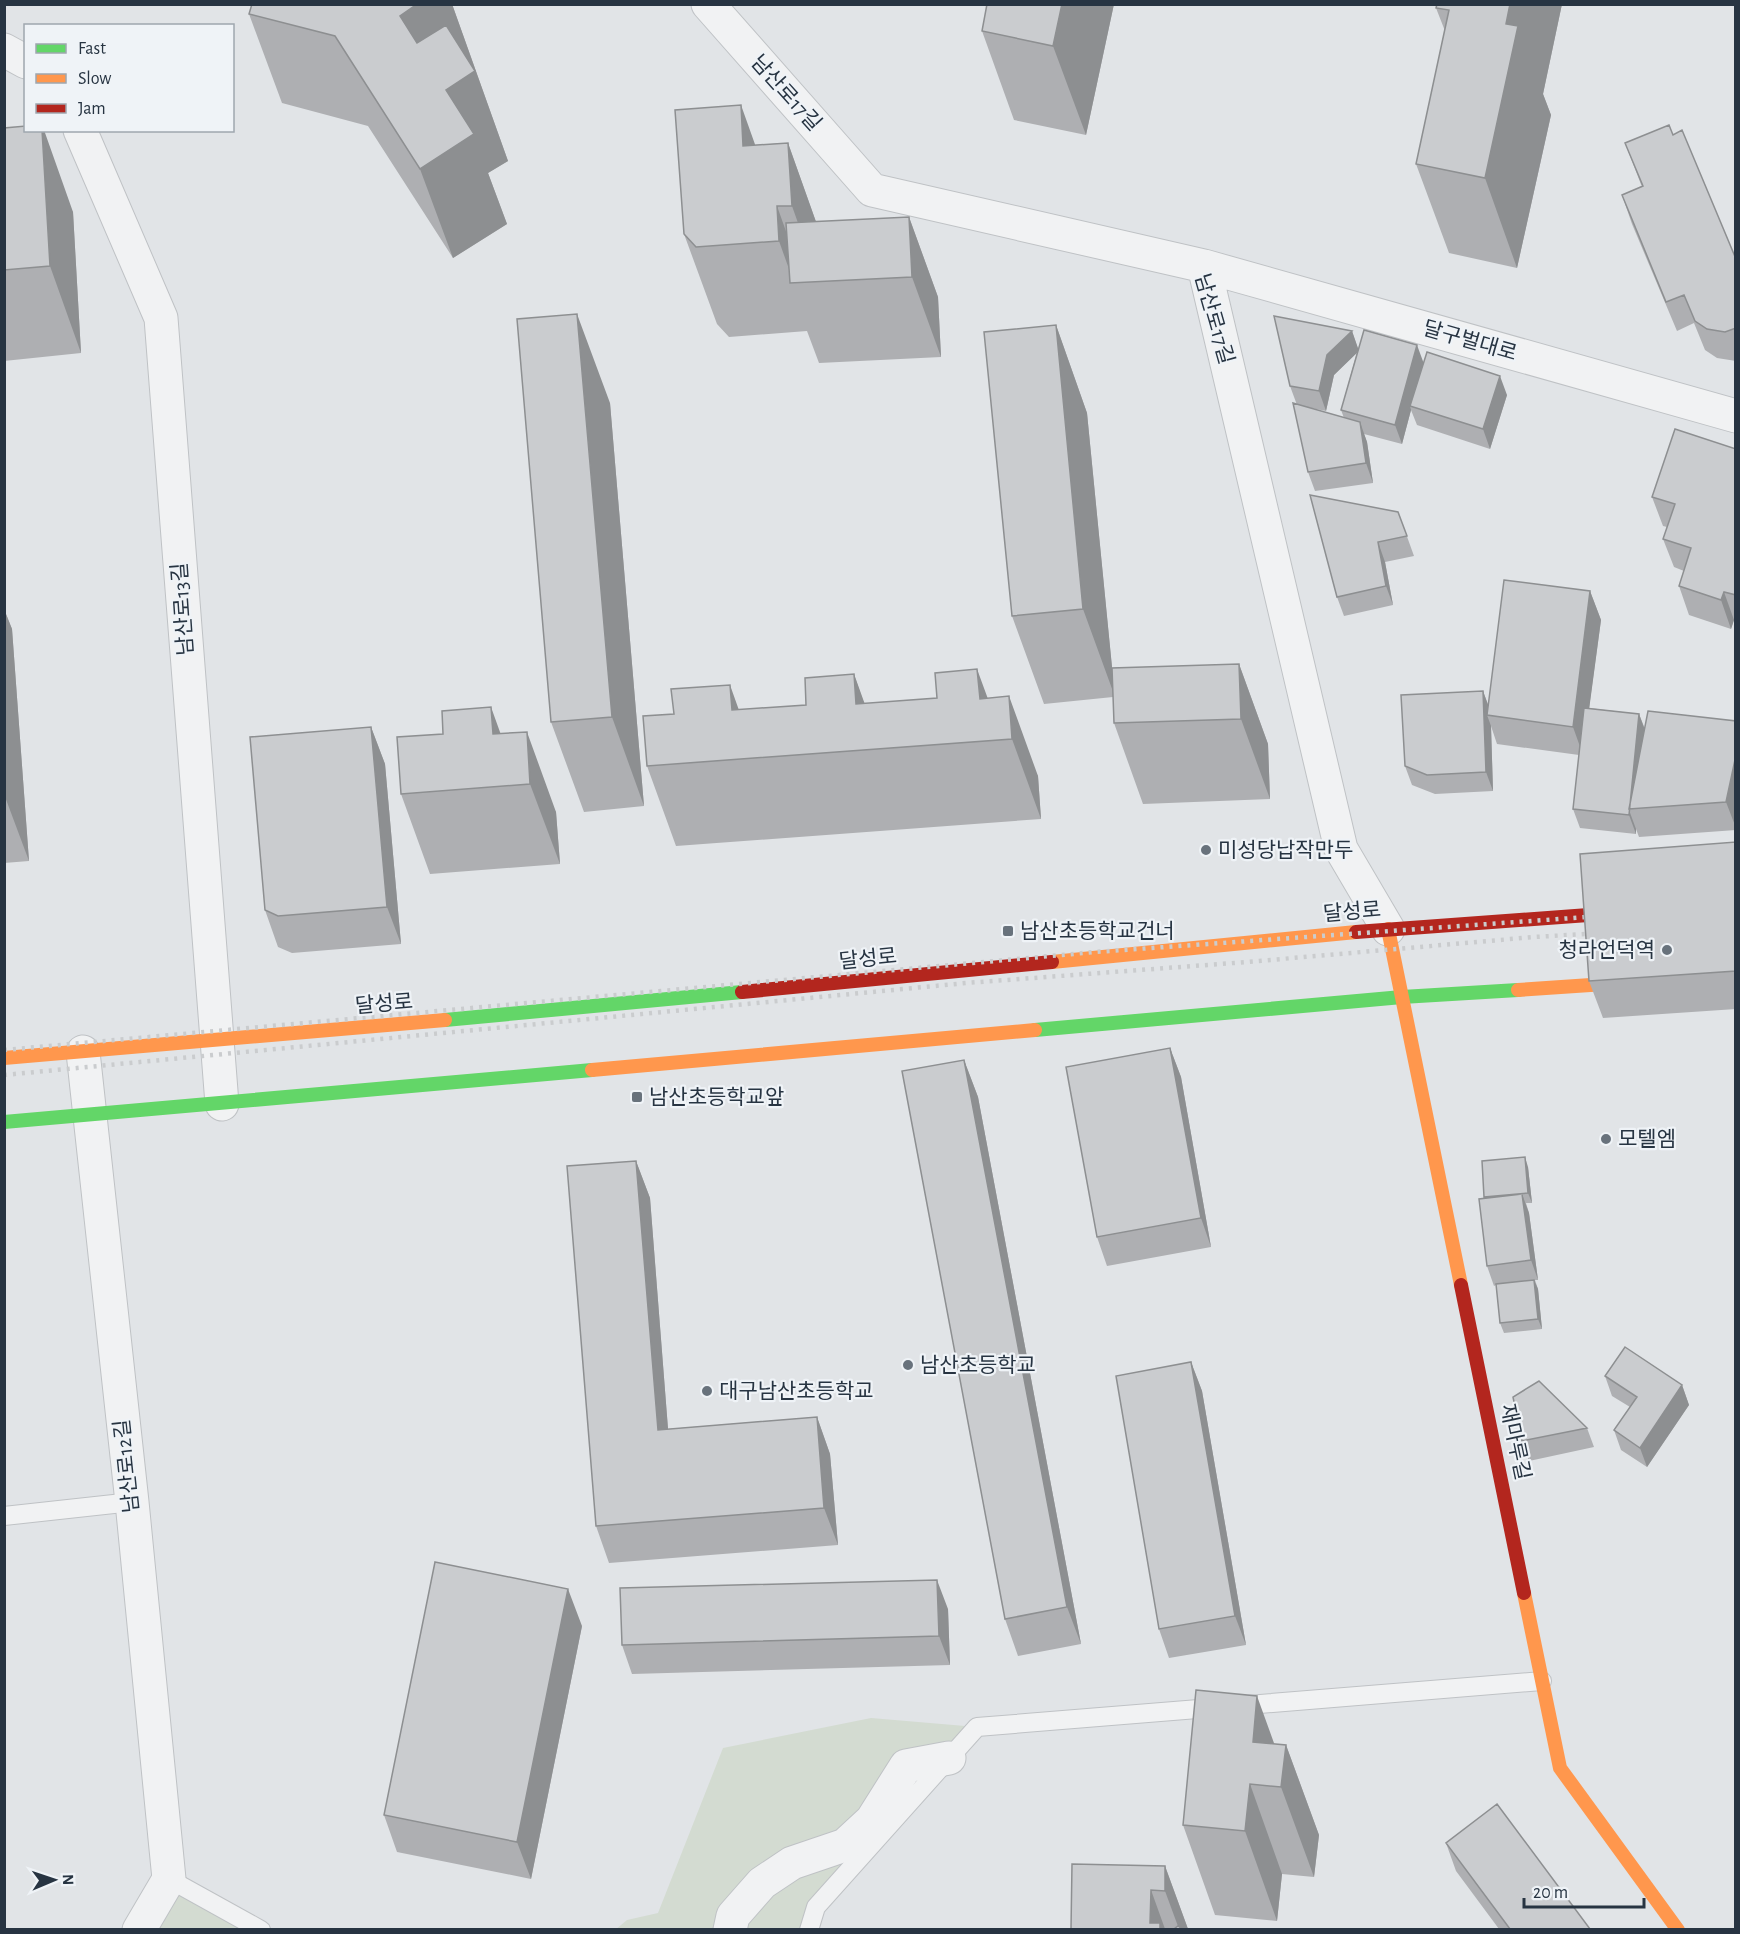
<svg xmlns="http://www.w3.org/2000/svg" width="1740" height="1934" viewBox="0 0 1740 1934" font-family="'Alegreya Sans','Noto Sans KR',sans-serif">
  <style>
    .green { fill: #d3dbd1 }
    .lines { fill: none; stroke-linecap: round; stroke-linejoin: round }
    .lane-casing { stroke: #bfc2c5; stroke-width: 20 }
    .street-casing { stroke: #bfc2c5; stroke-width: 35 }
    .lane { stroke: #f1f2f3; stroke-width: 18 }
    .street { stroke: #f1f2f3; stroke-width: 33 }
    .fast { stroke: #63d668; stroke-width: 14 }
    .slow { stroke: #ff974d; stroke-width: 14 }
    .jam { stroke: #b3261e; stroke-width: 14 }
    .rail { stroke: #caccce; stroke-width: 4.5; stroke-dasharray: 3 6; stroke-linecap: butt }
    .wall { fill: #aeafb2; fill-rule: evenodd }
    .shaded-wall { fill: #8d8f91 }
    .building { fill: #cacccf; stroke: #8d8f91; stroke-width: 1.5 }
    .poi-dot { fill: #68727c; stroke: #eff3f7; stroke-width: 2 }
    .labels { text-anchor: middle; dominant-baseline: central; stroke-width: 4.5; stroke-linejoin: round; paint-order: stroke }
    .street-label { font-size: 21px; fill: #273442; stroke: #eff3f7 }
    .poi-label { font-size: 21px; fill: #273442; stroke: #eff3f7; text-anchor: start }
  </style>
  <rect width="100%" height="100%" fill="#e1e4e7"/>
  <path class="green" d="M871,1718L977,1727L816,1906L809,1929L615,1930L627,1920L658,1913L723,1748Z
    M169,1879L266,1930H139Z"/>
  <g class="lines">
    <g class="lane-casing">
      <path id="lane" d="M4,1516L132,1502
        M169,1879L261,1930
        M809,1930L816,1907L977,1727L1542,1681"/>
    </g>
    <g class="street-casing">
      <path id="street" d="M708,4L872,190L1204,266L1736,416
        M4,50L26,62
        M80,130L161,318L222,1104
        M1204,266L1341,849L1388,929
        M83,1052L132,1502L169,1879L139,1930
        M730,1930L733,1916L762,1883L792,1863L845,1845L872,1820L906,1766L949,1758"/>
    </g>
    <use href="#lane" class="lane"/>
    <use href="#street" class="street"/>
    <path class="fast" d="M445,1020L742,992
      M1035,1030L1402,997L1518,990
      M4,1122L592,1070"/>
    <path class="slow" d="M1388,929L1461,1285
      M1052,962L1356,932
      M1518,990L1635,982
      M4,1058L445,1020
      M592,1070L1035,1030
      M1524,1593L1560,1768L1678,1930"/>
    <path class="jam" d="M1356,932L1629,912
      M742,992L1052,962
      M1461,1285L1524,1593"/>
    <path class="rail" d="M4,1050L1095,952L1601,916
      M4,1075L966,983L1247,962L1534,937L1603,933"/>
  </g>
  <path class="wall" d="M452,4L508,161L488,173L507,224L453,258L368,126L282,103L249,14Z
    M1114,4L1086,135L1014,120L982,31Z
    M1437,4H1562L1543,94L1551,115L1517,268L1449,253L1416,164L1445,31L1436,8Z
    M4,128L73,212L81,353L4,361Z
    M1673,135L1736,259V361L1717,358L1705,350L1694,323L1677,331L1632,224L1622,195L1642,187L1625,143Z
    M788,143L816,222L909,217L938,297L941,357L819,363L807,331L729,337L717,324L684,234L755,145Z
    M1056,325L1087,413L1112,668L1239,664L1268,744L1270,799L1143,804L1114,723L1113,697L1044,704L1012,616Z
    M1352,331L1358,349L1424,363L1507,395L1490,449L1417,425L1411,410L1402,444L1364,434L1367,442L1373,483L1315,491L1308,472L1297,405L1290,386ZM1357,352L1341,410L1344,418L1306,407L1326,411L1334,375Z
    M610,403L644,806L584,812L551,722Z
    M1736,449V620H1734L1731,629L1689,615L1679,586L1684,571L1674,567L1663,539L1667,527L1663,526L1652,497Z
    M1310,495L1405,531L1414,556L1385,562L1393,605L1344,616L1337,597Z
    M1590,591L1601,620L1589,708L1639,714L1645,729L1736,721V830L1639,837L1636,829V834L1580,828L1573,809L1579,755L1497,744L1491,726L1493,791L1435,794L1412,785L1405,766L1483,691L1488,705Z
    M4,609L12,629L29,861L4,863Z
    M854,674L864,704L988,698L1038,776L1041,819L676,846L647,766L674,714L806,705Z
    M371,727L385,764L401,944L292,953L278,947L265,910Z
    M500,733L556,812L560,864L430,874L401,794L443,734Z
    M1736,842V1009L1603,1018L1589,981Z
    M1170,1048L1181,1077L1211,1247L1107,1266L1097,1237Z
    M964,1060L978,1097L1081,1644L1018,1656L1005,1619Z
    M636,1161L650,1198L668,1429L817,1417L830,1454L838,1545L609,1563L596,1526Z
    M1528,1167L1532,1203H1526L1529,1213L1538,1280H1535L1538,1289L1542,1329L1504,1333L1500,1323L1496,1285L1494,1286L1487,1266L1484,1197Z
    M1191,1362L1202,1391L1246,1645L1169,1658L1159,1629Z
    M1605,1376L1682,1385L1689,1405L1647,1467L1621,1450L1614,1430L1630,1407L1612,1396Z
    M1587,1428L1594,1447L1529,1461L1522,1441Z
    M948,1609L950,1665L632,1674L622,1645Z
    M582,1626L531,1879L397,1852L384,1815Z
    M1275,1744L1286,1745L1319,1835L1314,1877L1282,1874L1277,1921L1215,1915L1183,1825Z
    M1446,1843L1590,1929H1499L1456,1871Z
    M1165,1866L1188,1929H1071Z"/>
  <path class="shaded-wall" d="M417,4H452L508,161L488,173L507,224L453,258L420,169L400,16Z
    M1062,4H1114L1086,135L1053,46Z
    M1510,4H1562L1543,94L1551,115L1517,268L1485,178L1506,24Z
    M741,105L773,195L743,146Z
    M42,130H44L73,212L81,353L50,266Z
    M788,143L820,233L819,282L792,206Z
    M777,206L804,282L794,283L779,241Z
    M909,217L938,297L941,357L912,277Z
    M577,314L610,403L644,806L612,717Z
    M1056,325L1087,413L1115,697L1083,609Z
    M1352,331L1359,351L1334,375L1326,411L1319,391L1327,355Z
    M1417,345L1424,364L1410,406L1411,410L1402,444L1395,425Z
    M1500,376L1507,395L1490,449L1483,429Z
    M1360,422L1367,442L1373,483L1366,463Z
    M1378,542L1385,562L1393,605L1386,586Z
    M1590,591L1601,620L1583,755L1573,727Z
    M1724,592L1734,620L1731,629L1721,600Z
    M4,609L12,629L29,861L4,794Z
    M1239,664L1268,744L1270,799L1241,719Z
    M977,669L1003,740L980,699Z
    M854,674L881,749L856,704Z
    M730,685L756,758L732,710Z
    M1483,691L1490,710L1487,715L1491,726L1493,791L1486,772Z
    M1009,696L1038,776L1041,819L1012,739Z
    M491,707L519,785L493,734Z
    M1639,714L1646,733L1629,809Z
    M371,727L385,764L401,944L387,907Z
    M527,732L556,812L560,864L530,784Z
    M1736,755V828L1726,802Z
    M1629,810L1636,829V834L1629,815Z
    M1170,1048L1181,1077L1211,1247L1201,1218Z
    M964,1060L978,1097L1081,1644L1067,1607Z
    M1525,1157L1528,1167L1532,1203L1528,1193Z
    M636,1161L650,1198L671,1467L658,1430Z
    M1522,1194L1529,1213L1538,1280L1531,1260Z
    M1534,1280L1538,1289L1542,1329L1538,1319Z
    M1191,1362L1202,1391L1246,1645L1235,1616Z
    M1682,1385L1689,1405L1647,1467L1640,1448Z
    M817,1417L830,1454L838,1545L824,1508Z
    M937,1580L948,1609L950,1665L939,1636Z
    M568,1589L582,1626L531,1879L517,1842Z
    M1257,1696L1283,1768L1286,1745L1319,1835L1314,1877L1281,1787L1253,1742Z
    M1250,1784L1282,1874L1277,1921L1245,1831Z
    M1165,1866L1188,1929H1179L1165,1891Z
    M1151,1890L1165,1929H1152L1150,1923Z"/>
  <path class="building" d="M252,4H417L400,16L417,43L446,25L475,71L446,90L474,134L420,169L335,36L249,14Z
    M987,4H1062L1053,46L982,31Z
    M1437,4H1510L1506,24L1518,26L1485,178L1416,164L1449,10L1436,8Z
    M741,105L743,146L788,143L792,206H777L779,241L696,247L684,234L675,110Z
    M1669,125L1673,135L1682,130L1736,259V328L1725,332L1707,329L1695,321L1684,295L1666,302L1622,195L1643,186L1625,143Z
    M26,126V130H42L50,266L4,270V128Z
    M909,217L912,277L790,283L786,223Z
    M577,314L612,717L551,722L517,319Z
    M1274,316L1352,331L1327,355L1319,391L1290,386Z
    M1056,325L1083,609L1012,616L984,332Z
    M1364,330L1417,345L1395,425L1341,410Z
    M1427,352L1500,376L1483,429L1410,406Z
    M1293,403L1360,422L1366,463L1308,472Z
    M1675,429L1736,449V595L1724,592L1721,600L1679,586L1691,548L1663,539L1675,504L1652,497Z
    M1310,495L1398,512L1407,536L1378,542L1386,586L1337,597Z
    M1504,580L1590,591L1573,727L1487,715Z
    M1239,664L1241,719L1114,723L1112,668Z
    M977,669L980,699L1009,696L1012,739L647,766L643,716L674,714L671,689L730,685L732,710L806,705L805,678L854,674L856,704L937,698L935,673Z
    M1483,691L1486,772L1427,775L1405,766L1401,695Z
    M491,707L493,734L527,732L530,784L401,794L397,737L443,734L442,711Z
    M1584,708L1639,714L1629,815L1573,809Z
    M1648,711L1736,721V755L1726,802L1629,809Z
    M371,727L387,907L278,916L265,910L250,737Z
    M1736,842V971L1589,981L1580,854Z
    M1170,1048L1201,1218L1097,1237L1066,1067Z
    M964,1060L1067,1607L1005,1619L902,1071Z
    M1525,1157L1528,1193L1484,1197L1482,1161Z
    M636,1161L658,1430L817,1417L824,1508L596,1526L567,1166Z
    M1522,1194L1531,1260L1487,1266L1479,1199Z
    M1534,1280L1538,1319L1500,1323L1496,1284Z
    M1625,1347L1682,1385L1640,1448L1614,1430L1637,1397L1605,1376Z
    M1191,1362L1235,1616L1159,1629L1116,1376Z
    M1539,1381L1587,1428L1522,1441L1513,1397Z
    M435,1562L568,1589L517,1842L384,1815Z
    M937,1580L939,1636L622,1645L620,1588Z
    M1196,1690L1257,1696L1253,1742L1286,1745L1281,1787L1250,1784L1245,1831L1183,1825Z
    M1497,1804L1590,1929H1510L1446,1843Z
    M1072,1864L1165,1866V1891L1151,1890L1150,1923H1160V1929H1071Z
    M1178,1926L1182,1929H1174Z"/>
  <g class="poi-dot">
    <circle cx="1206" cy="850" r="6"/>
    <rect x="1002" y="925" width="12" height="12" rx="3"/>
    <circle cx="1667" cy="950" r="6"/>
    <rect x="631" y="1091" width="12" height="12" rx="3"/>
    <circle cx="1606" cy="1139" r="6"/>
    <circle cx="908" cy="1365" r="6"/>
    <circle cx="707" cy="1391" r="6"/>
  </g>
  <g class="labels">
    <g class="street-label">
      <text transform="translate(786 93) rotate(48)">남산로17길</text>
      <text transform="translate(1214 319) rotate(74)">남산로17길</text>
      <text transform="translate(1470 341) rotate(16)">달구벌대로</text>
      <text transform="translate(183 609) rotate(-94)">남산로13길</text>
      <text transform="translate(1352 912) rotate(-5)">달성로</text>
      <text transform="translate(868 959) rotate(-6)">달성로</text>
      <text transform="translate(384 1004) rotate(-5)">달성로</text>
      <text transform="translate(1515 1442) rotate(78)">재마루길</text>
      <text transform="translate(127 1466) rotate(-96)">남산로12길</text>
    </g>
    <g class="poi-label">
      <text x="1218" y="850">미성당납작만두</text>
      <text x="1020" y="931">남산초등학교건너</text>
      <text x="1655" y="950" text-anchor="end">청라언덕역</text>
      <text x="649" y="1097">남산초등학교앞</text>
      <text x="1618" y="1139">모텔엠</text>
      <text x="920" y="1365">남산초등학교</text>
      <text x="719" y="1391">대구남산초등학교</text>
    </g>
  </g>
  <rect width="1740" height="1934" fill="none" stroke="#273442" stroke-width="12"/>
  <rect x="24" y="24" width="210" height="108" fill="#eff3f7" stroke="#9fa7af" stroke-width="1.5"/>
  <rect x="36" y="44" width="30" height="9" fill="#63d668" stroke="#9fa7af" stroke-width="1.5"/>
  <text x="78" y="54" font-size="18" fill="#273442">Fast</text>
  <rect x="36" y="74" width="30" height="9" fill="#ff974d" stroke="#9fa7af" stroke-width="1.5"/>
  <text x="78" y="84" font-size="18" fill="#273442">Slow</text>
  <rect x="36" y="104" width="30" height="9" fill="#b3261e" stroke="#9fa7af" stroke-width="1.5"/>
  <text x="78" y="114" font-size="18" fill="#273442">Jam</text>
  <g transform="translate(54 1880) rotate(88)" stroke="#eff3f7" stroke-width="4.5" paint-order="stroke">
  <path d="M0-4.5L10 22L0 15L-10 22Z" fill="#273442"/>
  <text y="-9" font-size="16" font-weight="bold" text-anchor="middle" fill="#273442">N</text>
  </g>
  <path d="M1524 1898v9h120v-9" fill="none" stroke="#273442" stroke-width="3"/>
  <text x="1533" y="1898" font-size="18" fill="#273442" stroke="#eff3f7" stroke-width="4.5" paint-order="stroke">20 m</text>
</svg>
